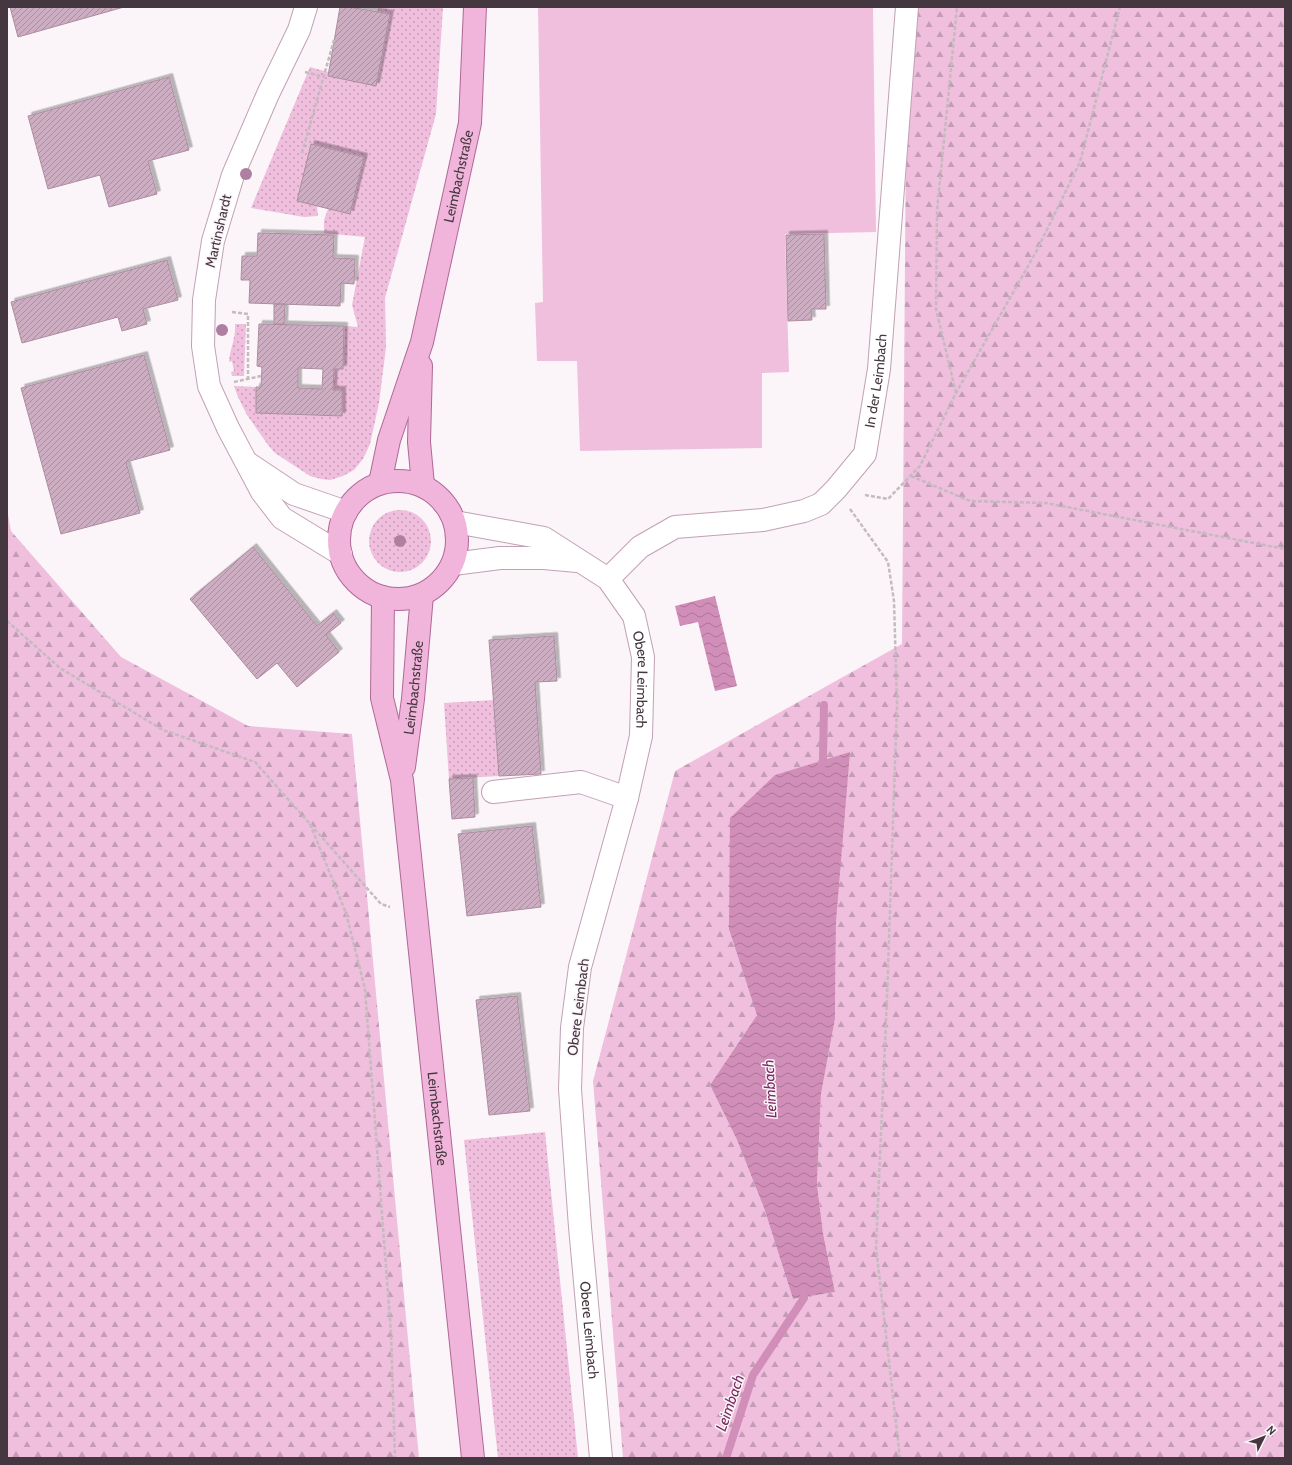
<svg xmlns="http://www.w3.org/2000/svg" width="1292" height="1465" viewBox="0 0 1292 1465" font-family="Cabin,sans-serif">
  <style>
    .green { fill: url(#green-dots) }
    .forest { fill: url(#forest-firs); fill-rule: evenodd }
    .pitch { fill: #f0bfdd }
    .water { fill: url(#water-waves) }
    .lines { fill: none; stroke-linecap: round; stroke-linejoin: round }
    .stream { stroke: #d18eb8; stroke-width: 8 }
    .building { fill: url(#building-hatch); stroke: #ac8da0; fill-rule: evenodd; filter: url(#shadow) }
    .minor-casing { stroke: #c1a1b4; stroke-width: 24 }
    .major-casing { stroke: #af6896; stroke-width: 24 }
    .path { stroke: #c4bac0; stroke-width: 2.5; stroke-dasharray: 4 2; stroke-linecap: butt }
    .minor { stroke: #fff; stroke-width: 22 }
    .major { stroke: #f1b5dc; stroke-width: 22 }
    .tree { fill: #ae7fa0 }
    .labels { text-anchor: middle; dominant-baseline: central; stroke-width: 3; stroke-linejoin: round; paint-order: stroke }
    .street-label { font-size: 14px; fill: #45373f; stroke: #fbf4f8 }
    .water-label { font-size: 15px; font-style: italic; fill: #7a2b62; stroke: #fbf4f8 }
  </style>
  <defs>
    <pattern id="green-dots" width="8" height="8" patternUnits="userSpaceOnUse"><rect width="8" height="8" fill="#f0bfdd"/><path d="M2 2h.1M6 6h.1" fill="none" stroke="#c49cb5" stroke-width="1.8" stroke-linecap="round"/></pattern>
    <pattern id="forest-firs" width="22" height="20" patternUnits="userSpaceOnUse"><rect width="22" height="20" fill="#f0bfdd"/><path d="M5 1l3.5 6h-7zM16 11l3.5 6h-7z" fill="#c49cb5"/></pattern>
    <pattern id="water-waves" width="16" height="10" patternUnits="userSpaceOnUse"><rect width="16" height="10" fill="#d18eb8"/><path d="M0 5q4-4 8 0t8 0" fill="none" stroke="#ab7597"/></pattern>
    <pattern id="building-hatch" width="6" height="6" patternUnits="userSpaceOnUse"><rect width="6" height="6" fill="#cdadc1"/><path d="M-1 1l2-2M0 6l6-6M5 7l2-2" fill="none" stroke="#a88e9e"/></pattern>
    <filter id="shadow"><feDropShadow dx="3.5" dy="-3.5" stdDeviation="0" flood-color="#0004"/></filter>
  </defs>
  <rect width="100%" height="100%" fill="#fbf4f8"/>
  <path class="green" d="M378,7H443L436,114L385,298L386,347L379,403L370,444L363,459L354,470L343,476L330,480L321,479L310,476L275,453L268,445L247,415L238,397L234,386L256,387V413L342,416V390H333L334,369H343L344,326L358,327L352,305L365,237L324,233V220L328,209L317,206L318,216L304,217L251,208L310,67L374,85Z
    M235,324H246L244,376H232L231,372L234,371L232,361L229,362C230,348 236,339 235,324Z
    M369 541a31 31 0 1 1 62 0a31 31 0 1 1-62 0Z
    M493,700L499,776L449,779L444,703Z
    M545,1132L578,1458H498L464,1140Z"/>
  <path class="forest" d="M907,7H1285V1458H623L593,1081L675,771L902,644ZM836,921L835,1019L821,1094L817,1184L823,1233L835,1292L793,1299L764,1208L737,1140L710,1085L757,1015Z
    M7,509L11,531L121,657L248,726L352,734L419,1458H7Z"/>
  <path class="pitch" d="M538,7H873L876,232L785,234L789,372L762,373V448L580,451L577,361H537L535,303L543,302Z"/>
  <path class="water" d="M715,596L737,686L715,691L698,622L680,626L675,606Z
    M850,752L836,921L835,1019L821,1094L817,1184L823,1233L835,1292L793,1299L764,1208L737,1140L710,1085L757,1015L729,929L730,818L775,775Z"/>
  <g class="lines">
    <path class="stream" d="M820,769L823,760L824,705
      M726,1458L753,1375L804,1298L803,1289"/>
  </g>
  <path class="building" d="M10,7H124L18,37Z
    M340,7H349L390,14L376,86L328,76Z
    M169,77L189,150L148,161L157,194L109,207L100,175L48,189L28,116Z
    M311,144L364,157L350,214L297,201Z
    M258,233L334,235L333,258L355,259L354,284L341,283L340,306L249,303L250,280H241L242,256H257Z
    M824,234L826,309H811L812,320L788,321L786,235Z
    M167,260L178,300L143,309L147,324L122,331L118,317L22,343L11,302Z
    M274,304H285L284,324H274Z
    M259,324L344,326L343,369H334L333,390H342V416L256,413V387H261L262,367L257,366ZM298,368L323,369L322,389L298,388Z
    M144,355L170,450L126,462L140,513L61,534L21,388Z
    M253,547L317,626L333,613L341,623L326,635L339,652L297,687L277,663L257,679L190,599Z
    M554,636L557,681L535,682L541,774L499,776L489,640Z
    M473,778L475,817L452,819L449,779Z
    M532,826L541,907L467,916L458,834Z
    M517,996L530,1111L489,1115L476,1000Z"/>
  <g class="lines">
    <g class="minor-casing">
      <g id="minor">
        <path d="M306,7L299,30L268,94L233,175L213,241L204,300L203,346L209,386L228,428L262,492L282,518L341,554"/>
        <path d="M249,464L294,494L346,512"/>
        <path id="s1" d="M455,522L544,538L608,579L634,616L643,657L641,736L627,798L580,967L572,1028L570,1089L580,1227L601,1458"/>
        <path d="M453,564L500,558H544L577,561"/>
        <path id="s2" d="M608,579L640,547L675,527L763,520L804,511L821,504L836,489L865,454L879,369L907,7"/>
        <path d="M493,792L581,782L627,798"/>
      </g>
    </g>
    <g class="major-casing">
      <g id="major">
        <path d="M421,366L419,442L423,485"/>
        <circle cx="398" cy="540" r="59"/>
        <path id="s3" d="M380,483L389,440L422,342L470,123L475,7"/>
        <path id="s4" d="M383,597L382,698L402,780L473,1458"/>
        <path id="s5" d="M404,767L413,699L422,595"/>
      </g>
    </g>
    <path class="path" d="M305,72L324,77
      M302,153L334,40
      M232,312L248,314V380
      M234,382L261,376
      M956,393L936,309L937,211L957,7
      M911,476L970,501L1046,503L1285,549
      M865,495L888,499L920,466L956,393L1036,252L1080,162L1120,7
      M850,509L888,562L894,601L897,705L887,998L876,1247L900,1458
      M7,621L60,668L163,730L255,762L381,904L390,907
      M310,824L346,913L365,989L391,1333L395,1458"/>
    <use href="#minor" class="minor"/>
    <use href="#major" class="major"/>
  </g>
  <g class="tree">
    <circle cx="246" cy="174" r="6"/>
    <circle cx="222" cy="330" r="6"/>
    <circle cx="400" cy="541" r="6"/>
  </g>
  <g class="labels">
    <g class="street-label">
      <text stroke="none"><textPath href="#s3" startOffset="317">Leimbachstraße</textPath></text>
      <text transform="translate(218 231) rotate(-77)">Martinshardt</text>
      <text stroke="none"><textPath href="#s2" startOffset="375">In der Leimbach</textPath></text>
      <text stroke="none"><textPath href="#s1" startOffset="276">Obere Leimbach</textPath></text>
      <text stroke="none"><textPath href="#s5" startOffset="80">Leimbachstraße</textPath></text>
      <text transform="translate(578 1007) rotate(-83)">Obere Leimbach</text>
      <text stroke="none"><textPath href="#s4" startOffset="526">Leimbachstraße</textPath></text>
      <text stroke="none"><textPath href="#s1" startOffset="936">Obere Leimbach</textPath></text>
    </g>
    <g class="water-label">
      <text transform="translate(770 1089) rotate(-93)">Leimbach</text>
      <text transform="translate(730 1403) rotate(-71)">Leimbach</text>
    </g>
  </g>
  <rect width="1292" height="1465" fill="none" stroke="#45373f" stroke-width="16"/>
  <g transform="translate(1264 1437) rotate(48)" stroke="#fbf4f8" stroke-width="3" paint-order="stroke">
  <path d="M0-3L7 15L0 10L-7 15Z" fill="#45373f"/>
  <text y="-6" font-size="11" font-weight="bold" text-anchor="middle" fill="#45373f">N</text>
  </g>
</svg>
